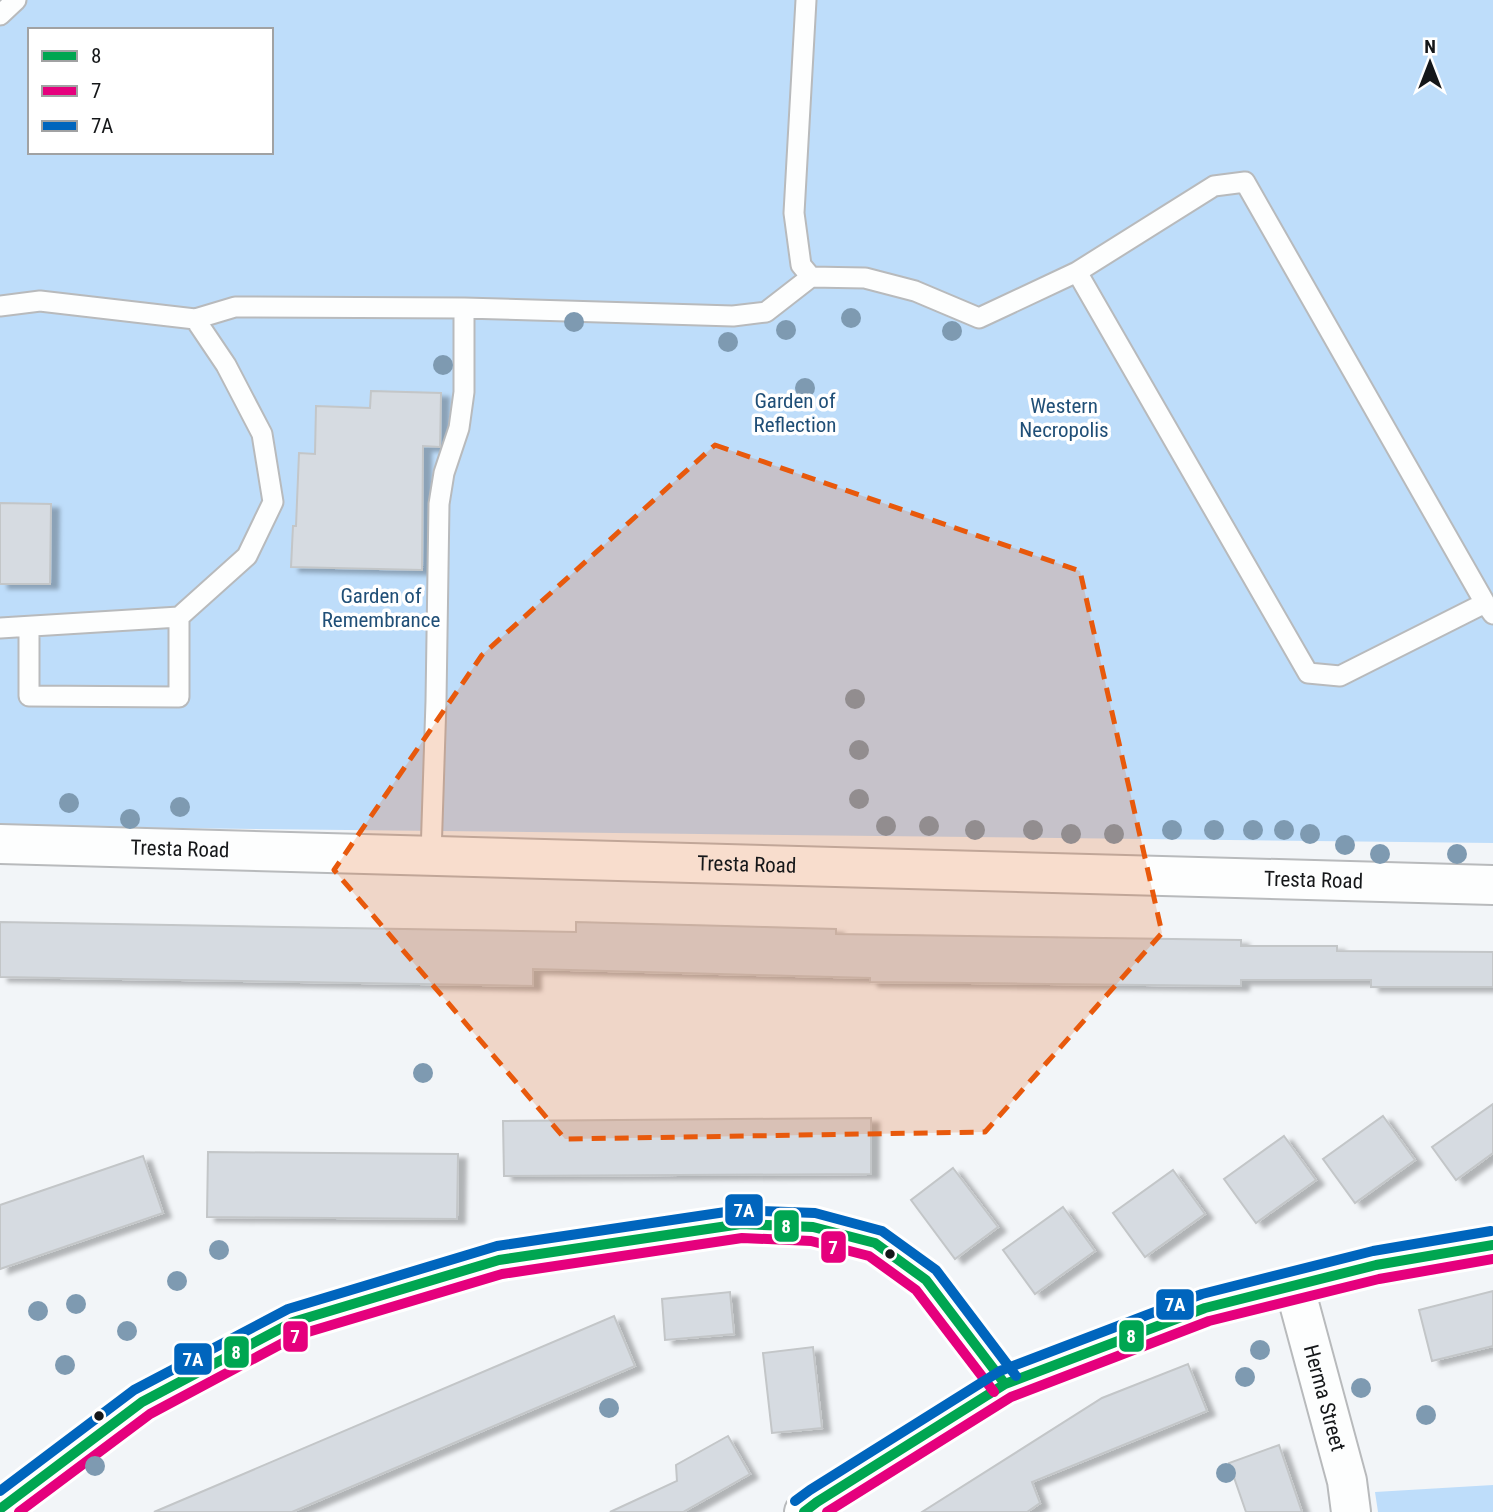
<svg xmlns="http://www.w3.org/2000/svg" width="1493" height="1512" viewBox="0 0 1493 1512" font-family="'Roboto Condensed',sans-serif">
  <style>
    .green { fill: #beddfa; fill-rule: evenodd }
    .building { fill: #d6dbe1; stroke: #c3c6c8; stroke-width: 2; filter: url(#shadow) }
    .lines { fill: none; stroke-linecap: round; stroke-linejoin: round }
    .service-casing { stroke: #b8babc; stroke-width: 23 }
    .minor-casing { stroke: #b8babc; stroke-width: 42 }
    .tertiary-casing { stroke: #b8babc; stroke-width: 42 }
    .service { stroke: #fdfefe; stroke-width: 19 }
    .minor { stroke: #fdfefe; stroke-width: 38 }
    .tertiary { stroke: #fdfefe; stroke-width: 38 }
    .bus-1-casing { stroke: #fff; stroke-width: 16 }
    .bus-2-casing { stroke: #fff; stroke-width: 16 }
    .bus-3-casing { stroke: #fff; stroke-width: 16 }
    .bus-1 { stroke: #00a651; stroke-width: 10 }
    .bus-2 { stroke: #e5007d; stroke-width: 10 }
    .bus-3 { stroke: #0065bd; stroke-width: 10 }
    .tree { fill: #7e9ab1 }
    .marked { fill: #e8590c; fill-opacity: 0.2; stroke: #e8590c; stroke-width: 5; stroke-dasharray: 14 9; stroke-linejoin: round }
    .bus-dot { fill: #151719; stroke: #fff; stroke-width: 2.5 }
    .labels { text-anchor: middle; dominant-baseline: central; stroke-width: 7; stroke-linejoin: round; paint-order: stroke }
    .park-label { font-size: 21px; fill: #204f77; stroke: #fff }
    .street-label { font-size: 21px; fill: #151719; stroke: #fff }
    .line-badge { stroke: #fff; stroke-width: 2.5 }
    .badge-label { font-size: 19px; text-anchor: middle; font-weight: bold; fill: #fff }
  </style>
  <defs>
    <filter id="shadow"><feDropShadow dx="8" dy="4.5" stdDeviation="2" flood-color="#0004"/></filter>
  </defs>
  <rect width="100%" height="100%" fill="#f2f5f8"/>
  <path class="green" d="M0,0H1493V843L0,826ZM30,30H271V152H30Z
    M1493,1485V1512H1378L1375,1492Z"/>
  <path class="building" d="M371,391L441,393L440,447L423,446L422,570L291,567L293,526H296L299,453L315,454L316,406L370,408Z
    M0,503L51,504L50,584H0Z
    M0,922L576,932V922L836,929V934L1241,940V946H1337V951L1493,952V987H1371V980H1241V986L870,982V978L533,969V986L0,977Z
    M1493,1104V1153L1456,1180L1432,1147Z
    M1383,1116L1415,1160L1355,1203L1323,1159Z
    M871,1118V1174L504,1176L503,1121Z
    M1284,1136L1316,1180L1256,1223L1224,1179Z
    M208,1152L458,1154L457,1219L207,1217Z
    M143,1156L163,1213L0,1269V1205Z
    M953,1168L998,1227L955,1259L911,1200Z
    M1173,1170L1205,1214L1145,1257L1113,1213Z
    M1063,1207L1095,1251L1035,1294L1003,1250Z
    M1493,1291V1346L1432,1361L1419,1310Z
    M730,1292L734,1334L665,1340L662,1299Z
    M614,1316L635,1366L292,1512H154Z
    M813,1347L822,1428L772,1433L763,1353Z
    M1188,1364L1207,1411L1032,1482L1040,1503L1027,1512H922L1102,1398Z
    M728,1436L750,1474L683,1512H610L677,1481L676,1465Z
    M1279,1445L1302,1512H1246L1229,1463Z"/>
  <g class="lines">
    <g class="service-casing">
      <path id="service" d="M806,0L794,213L801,265L811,277
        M0,15L16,0
        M1077,272L1308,673L1340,676L1485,603
        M0,306L40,301L195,319L226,365L262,434L273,502L247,556L179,617L0,628
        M195,319L235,307L464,308L733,316L766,312L811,277L865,278L915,291L979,318L1077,272L1214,186L1245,182L1485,603L1493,614
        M29,627V696L179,697V617
        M431,855L436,701L439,504L444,473L459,428L464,392V308"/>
    </g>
    <g class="minor-casing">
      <g id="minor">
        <path id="s1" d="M1294,1285L1347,1481L1351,1512"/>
        <path d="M0,1509L142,1402L293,1322L499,1260L741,1224L813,1227L875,1243L926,1280L1005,1384"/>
        <path d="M804,1512L817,1502L1005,1384L1205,1308L1376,1265L1493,1245"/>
      </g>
    </g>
    <g class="tertiary-casing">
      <g id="tertiary">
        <path id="s2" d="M0,844L1493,885"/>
      </g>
    </g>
    <use href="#service" class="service"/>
    <use href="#minor" class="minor"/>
    <use href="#tertiary" class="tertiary"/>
    <g class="bus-1-casing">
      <path id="bus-1" d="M0,1509L142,1402L293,1322L499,1260L741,1224L813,1227L875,1243L926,1280L1005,1384
        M804,1512L817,1502L1005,1384L1205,1308L1376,1265L1493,1245"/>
    </g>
    <g class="bus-2-casing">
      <path id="bus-2" d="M19,1512L150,1414L298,1335L502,1274L742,1238L811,1241L869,1256L916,1290L994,1392
        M827,1512L1011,1397L1209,1321L1379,1279L1493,1259"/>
    </g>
    <g class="bus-3-casing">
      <path id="bus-3" d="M0,1491L134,1390L288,1309L497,1246L739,1210L815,1213L882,1231L936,1270L1016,1376
        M795,1501L810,1490L1000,1371L1202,1294L1373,1251L1491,1231"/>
    </g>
    <use href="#bus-1" class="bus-1"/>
    <use href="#bus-2" class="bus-2"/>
    <use href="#bus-3" class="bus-3"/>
  </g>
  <g class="tree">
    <circle cx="851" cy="318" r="10"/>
    <circle cx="574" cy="322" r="10"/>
    <circle cx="786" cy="330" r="10"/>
    <circle cx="952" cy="331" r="10"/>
    <circle cx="728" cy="342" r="10"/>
    <circle cx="443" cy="365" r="10"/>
    <circle cx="805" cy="388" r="10"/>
    <circle cx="855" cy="699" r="10"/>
    <circle cx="859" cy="750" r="10"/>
    <circle cx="859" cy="799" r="10"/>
    <circle cx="69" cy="803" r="10"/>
    <circle cx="180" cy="807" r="10"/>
    <circle cx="130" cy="819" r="10"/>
    <circle cx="886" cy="826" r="10"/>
    <circle cx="929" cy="826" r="10"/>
    <circle cx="975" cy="830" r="10"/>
    <circle cx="1033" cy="830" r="10"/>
    <circle cx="1172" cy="830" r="10"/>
    <circle cx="1214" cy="830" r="10"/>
    <circle cx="1253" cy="830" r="10"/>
    <circle cx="1284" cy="830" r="10"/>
    <circle cx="1071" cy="834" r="10"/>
    <circle cx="1114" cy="834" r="10"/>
    <circle cx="1310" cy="834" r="10"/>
    <circle cx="1345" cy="845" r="10"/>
    <circle cx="1380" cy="854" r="10"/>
    <circle cx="1457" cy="854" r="10"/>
    <circle cx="423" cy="1073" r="10"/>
    <circle cx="219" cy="1250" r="10"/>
    <circle cx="177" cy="1281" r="10"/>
    <circle cx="76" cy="1304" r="10"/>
    <circle cx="38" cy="1311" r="10"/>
    <circle cx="127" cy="1331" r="10"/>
    <circle cx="1260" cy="1350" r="10"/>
    <circle cx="65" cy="1365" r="10"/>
    <circle cx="1245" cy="1377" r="10"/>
    <circle cx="1361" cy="1388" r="10"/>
    <circle cx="609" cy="1408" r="10"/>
    <circle cx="1426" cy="1415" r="10"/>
    <circle cx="95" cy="1466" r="10"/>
    <circle cx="1226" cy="1473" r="10"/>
  </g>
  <path class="marked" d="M715,445L1080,571L1162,933L985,1132L565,1139L334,870L482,655Z"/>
  <g class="bus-dot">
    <circle cx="890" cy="1254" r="6"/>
    <circle cx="99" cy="1416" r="6"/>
  </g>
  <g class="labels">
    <g class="park-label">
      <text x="795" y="401">Garden of<tspan x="795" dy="24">Reflection</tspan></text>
      <text x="1064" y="406">Western<tspan x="1064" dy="24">Necropolis</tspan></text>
      <text x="381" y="596">Garden of<tspan x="381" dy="24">Remembrance</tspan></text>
    </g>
    <g class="street-label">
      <text stroke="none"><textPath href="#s2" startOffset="180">Tresta Road</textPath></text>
      <text stroke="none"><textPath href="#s2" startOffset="747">Tresta Road</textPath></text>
      <text stroke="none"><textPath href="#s2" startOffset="1314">Tresta Road</textPath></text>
      <text stroke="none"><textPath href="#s1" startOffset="117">Herma Street</textPath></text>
    </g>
  </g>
  <g class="line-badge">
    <rect x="724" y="1193" width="40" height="34" rx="7" fill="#0065bd"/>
    <rect x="773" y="1209" width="27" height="34" rx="7" fill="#00a651"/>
    <rect x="820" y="1230" width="27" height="34" rx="7" fill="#e5007d"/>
    <rect x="1155" y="1288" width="40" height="33" rx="7" fill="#0065bd"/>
    <rect x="1118" y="1319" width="27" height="34" rx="7" fill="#00a651"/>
    <rect x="282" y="1320" width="27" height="33" rx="7" fill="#e5007d"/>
    <rect x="223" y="1335" width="27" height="34" rx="7" fill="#00a651"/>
    <rect x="173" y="1342" width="40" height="34" rx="7" fill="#0065bd"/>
  </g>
  <g class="badge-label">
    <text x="744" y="1217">7A</text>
    <text x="786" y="1233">8</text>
    <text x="833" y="1254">7</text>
    <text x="1175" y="1311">7A</text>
    <text x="1131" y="1343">8</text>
    <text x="295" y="1343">7</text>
    <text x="236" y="1359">8</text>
    <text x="193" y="1366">7A</text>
  </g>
  <rect x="28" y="28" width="245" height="126" fill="#ffffff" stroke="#a1a2a3" stroke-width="2"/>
  <rect x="42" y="51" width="35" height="10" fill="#00a651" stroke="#a1a2a3" stroke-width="2"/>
  <text x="91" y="63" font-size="21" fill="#151719">8</text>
  <rect x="42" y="86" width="35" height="10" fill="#e5007d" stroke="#a1a2a3" stroke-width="2"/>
  <text x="91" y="98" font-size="21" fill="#151719">7</text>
  <rect x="42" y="121" width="35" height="10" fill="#0065bd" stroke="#a1a2a3" stroke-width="2"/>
  <text x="91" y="133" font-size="21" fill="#151719">7A</text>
  <g transform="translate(1430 63)" stroke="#ffffff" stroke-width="5" paint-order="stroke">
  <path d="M0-5L12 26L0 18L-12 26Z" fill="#151719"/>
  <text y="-10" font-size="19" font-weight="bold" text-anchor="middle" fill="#151719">N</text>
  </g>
</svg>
